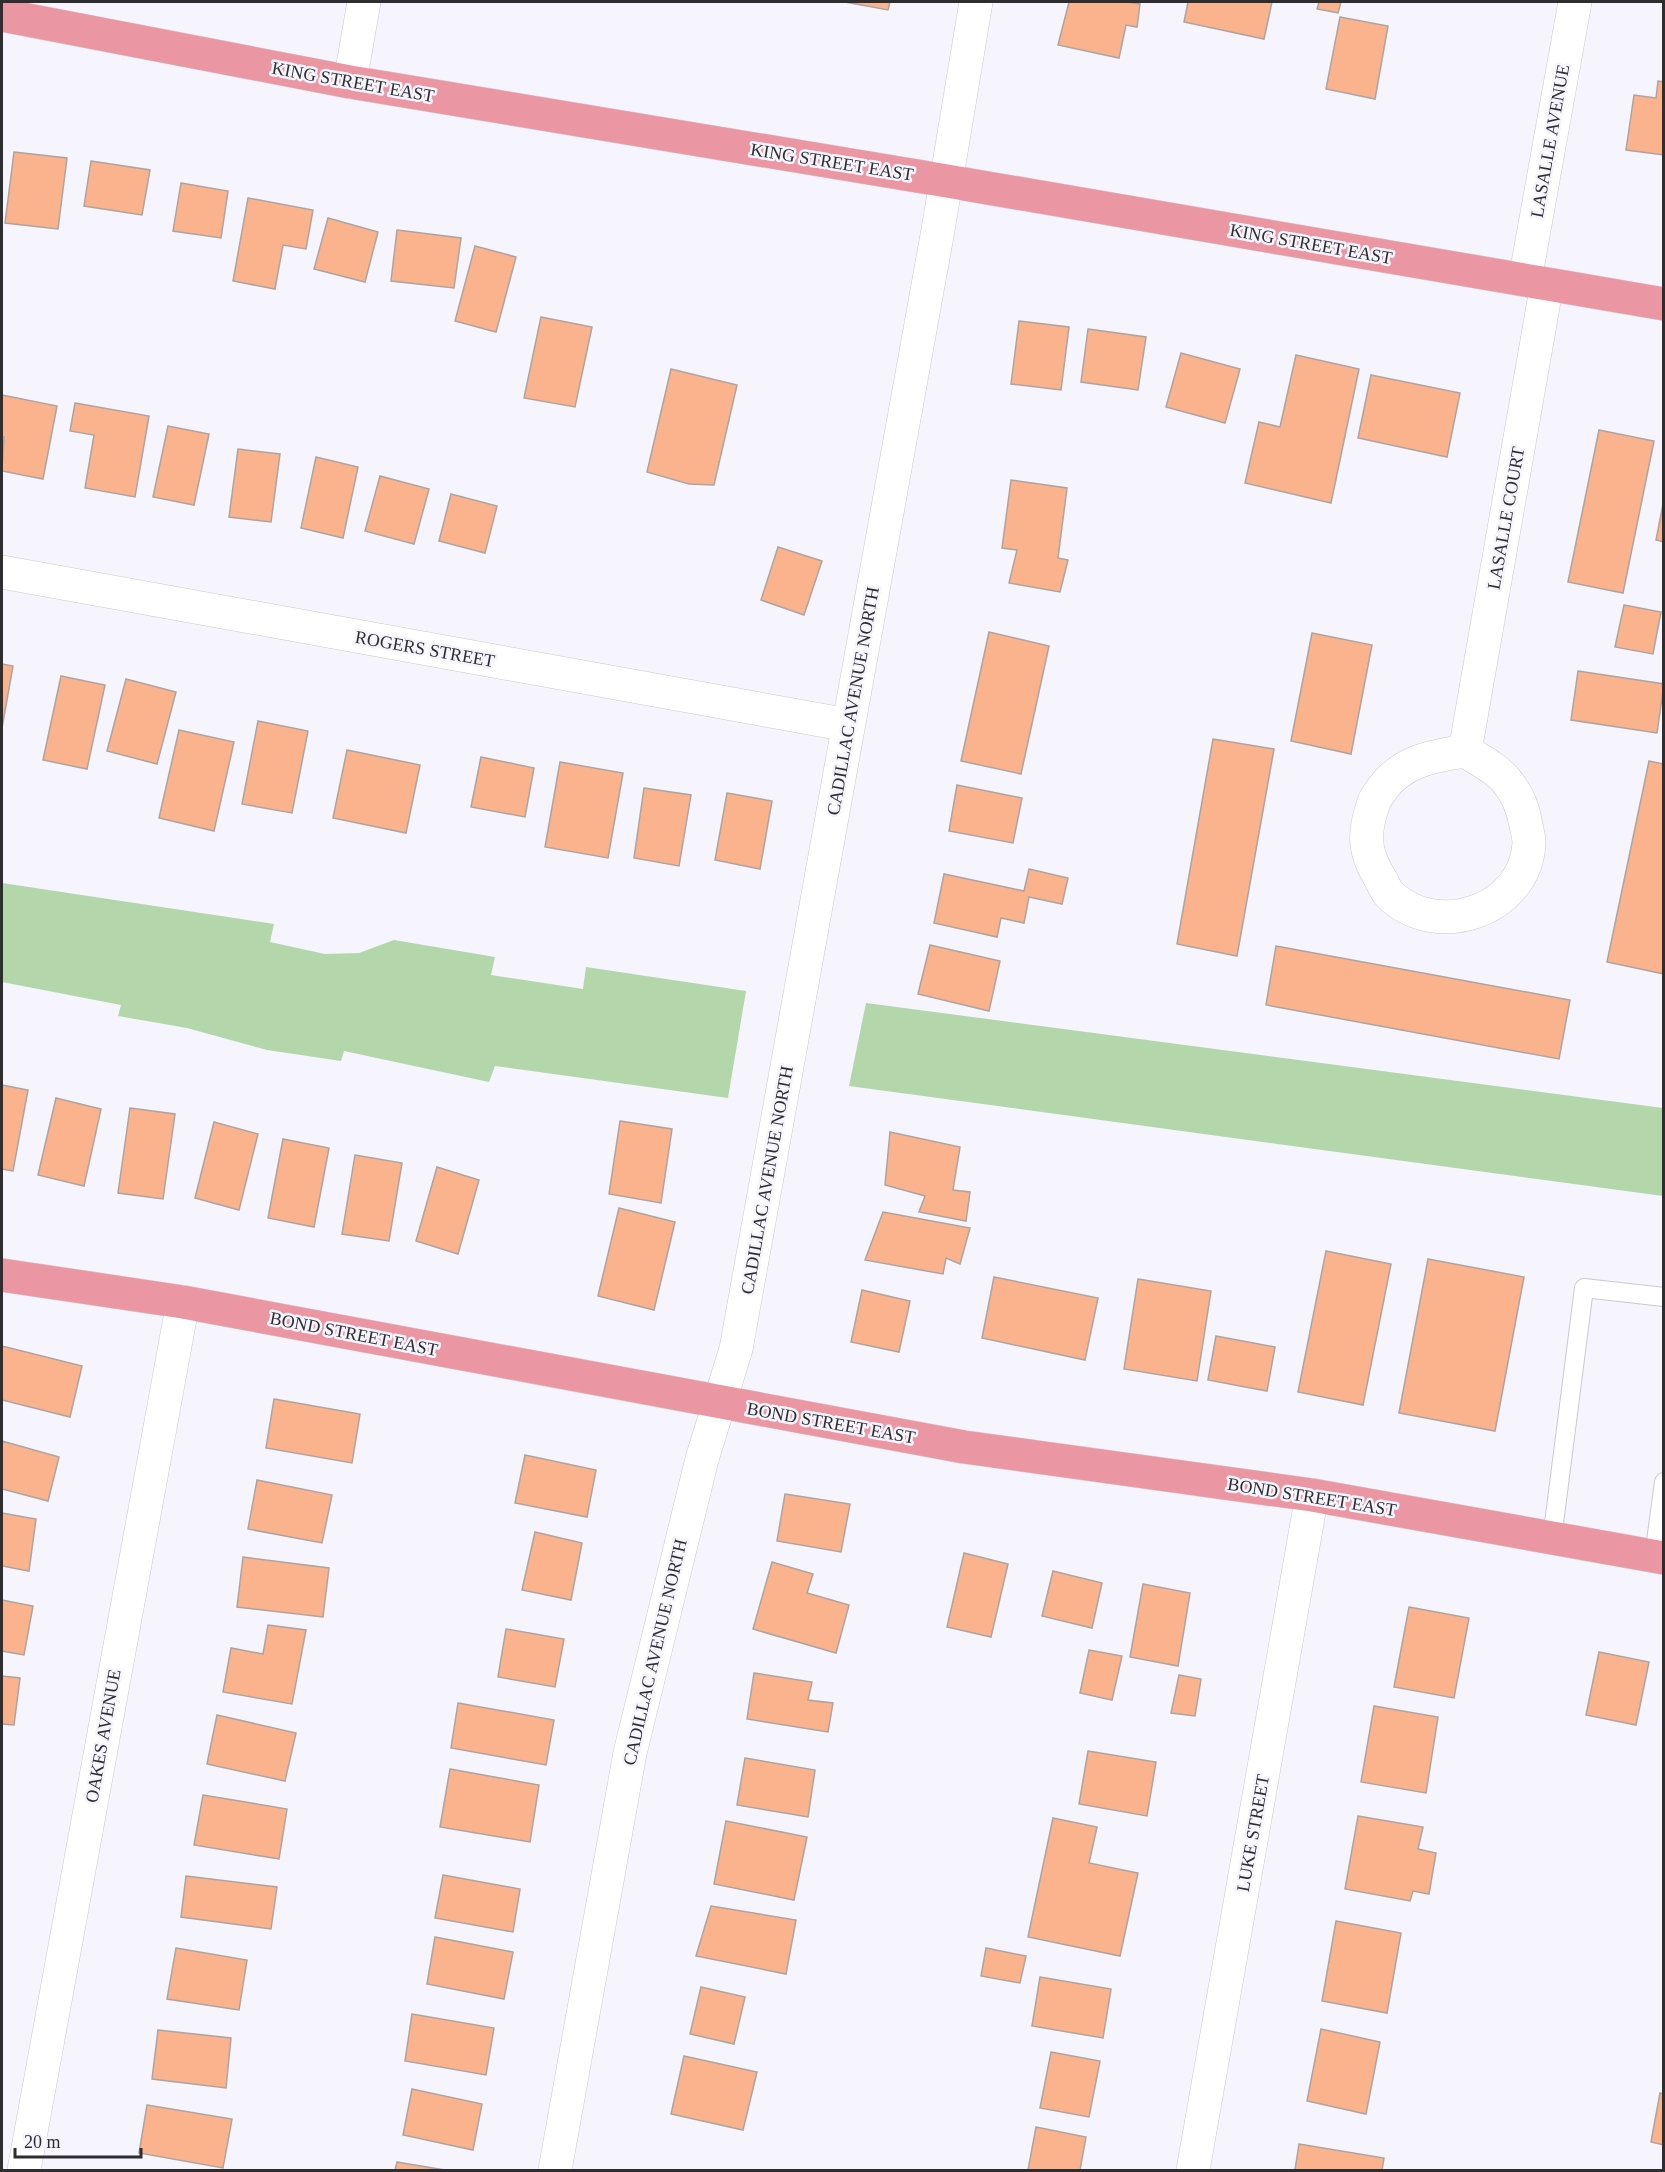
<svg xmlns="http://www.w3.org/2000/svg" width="1665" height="2172" viewBox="0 0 1665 2172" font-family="'Times New Roman',serif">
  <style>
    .green { fill: #b4d6ab }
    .building { fill: #fbb38d; stroke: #ada4a0; stroke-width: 1.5 }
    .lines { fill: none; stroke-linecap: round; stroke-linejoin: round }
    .service-casing { stroke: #cac9d1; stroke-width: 20 }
    .minor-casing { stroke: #cac9d1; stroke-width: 34 }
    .primary-casing { stroke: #d5d5d6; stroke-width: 34 }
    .service { stroke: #fff; stroke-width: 18 }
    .minor { stroke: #fff; stroke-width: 33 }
    .primary { stroke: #eb97a3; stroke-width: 33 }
    .labels { text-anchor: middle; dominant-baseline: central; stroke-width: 5; stroke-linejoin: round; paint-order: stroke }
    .street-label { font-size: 18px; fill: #2e2e31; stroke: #f6f4fd }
  </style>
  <rect width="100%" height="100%" fill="#f6f4fd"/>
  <path class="green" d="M2,883L274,924L270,942L325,954L359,953L394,940L495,957L491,975L583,989L586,967L746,991L728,1098L495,1066L489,1082L344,1051L341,1061L267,1050L187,1028L118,1016L121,1005L2,982Z
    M866,1003L1663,1108V1196L849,1086Z"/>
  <path class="building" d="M845,2H890L888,10Z
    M1069,2H1127L1140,4L1137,27L1126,25L1119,58L1058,45Z
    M1188,2H1272L1264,39L1184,22Z
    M1319,2H1341L1338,13L1317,9Z
    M1340,17L1388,26L1375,99L1326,89Z
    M1658,81L1664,82V155L1626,150L1634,95L1656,98Z
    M14,152L67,158L58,229L5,223Z
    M91,161L150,170L142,215L84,206Z
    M181,183L228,191L221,238L173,231Z
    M248,198L313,210L306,249L283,245L275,289L233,281Z
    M328,218L378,232L365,282L314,269Z
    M397,230L461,238L454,288L391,281Z
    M475,246L516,257L496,332L455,321Z
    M541,317L592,327L575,407L524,398Z
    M1019,321L1069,327L1061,390L1011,384Z
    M1088,329L1146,337L1138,390L1081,382Z
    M1181,353L1240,369L1225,423L1166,407Z
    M1296,355L1359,369L1331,503L1245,483L1259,422L1280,427Z
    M671,369L737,385L714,485L689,484L647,472Z
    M1371,375L1460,393L1447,457L1358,438Z
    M2,395L57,406L43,479L2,471L4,437H2Z
    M75,403L149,416L135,497L85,488L94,435L70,431Z
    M168,426L209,434L194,505L153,497Z
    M1599,430L1654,441L1623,593L1568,582Z
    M238,449L280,454L271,522L229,517Z
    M316,457L358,467L343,538L301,528Z
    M380,476L429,489L414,544L365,531Z
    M1011,480L1067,488L1058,558L1068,560L1060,592L1009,583L1017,550L1002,548Z
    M451,494L497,506L485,553L439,541Z
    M1664,499V542L1656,540Z
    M778,547L822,561L804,615L761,600Z
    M1624,605L1661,612L1653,654L1615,647Z
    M989,632L1049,646L1021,774L961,761Z
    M1312,633L1372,645L1351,754L1291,741Z
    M2,664L13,666L2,728Z
    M1578,671L1664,684L1657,733L1571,720Z
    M61,676L105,685L87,769L43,760Z
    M126,679L176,692L157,764L107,751Z
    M258,721L308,731L292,813L242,804Z
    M179,730L234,742L214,831L159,818Z
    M1213,739L1274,749L1237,956L1177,944Z
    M347,750L420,765L406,833L333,818Z
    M481,757L534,768L525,817L471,807Z
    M1649,761L1664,764V974L1607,962Z
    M560,762L623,773L608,858L545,847Z
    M957,785L1022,798L1013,843L949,831Z
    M644,788L691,795L679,866L634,858Z
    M727,793L772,801L760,869L715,860Z
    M1029,869L1068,878L1062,904L1029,897L1024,923L1001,918L997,937L934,923L944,874L1024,891Z
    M930,945L1000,961L989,1011L918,994Z
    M1276,946L1570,1000L1559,1059L1266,1005Z
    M2,1085L28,1090L13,1171L2,1169Z
    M56,1098L101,1109L84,1186L38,1175Z
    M130,1108L175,1114L163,1199L118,1193Z
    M620,1121L672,1129L661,1203L609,1194Z
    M214,1122L258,1134L239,1210L195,1198Z
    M890,1132L960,1147L953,1190L970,1192L966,1221L919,1212L925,1196L885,1185Z
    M283,1139L329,1148L314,1227L268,1218Z
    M355,1155L402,1163L389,1241L342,1234Z
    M437,1167L479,1180L458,1254L416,1241Z
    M619,1208L675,1222L654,1310L598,1296Z
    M883,1212L970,1228L960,1264L946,1258L943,1274L865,1260Z
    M1326,1251L1391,1264L1363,1405L1298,1392Z
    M1428,1259L1524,1277L1495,1431L1399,1413Z
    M994,1277L1098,1298L1085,1360L982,1338Z
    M1138,1279L1211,1291L1197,1381L1124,1369Z
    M862,1290L910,1301L899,1352L851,1342Z
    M1216,1336L1275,1347L1267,1391L1208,1380Z
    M2,1346L82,1366L70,1417L2,1400Z
    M274,1399L360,1414L352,1463L266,1448Z
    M2,1441L59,1457L48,1501L2,1489Z
    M525,1455L596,1470L587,1517L515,1503Z
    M257,1480L332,1495L322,1543L248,1529Z
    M785,1494L850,1504L841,1552L777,1541Z
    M2,1513L36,1519L29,1571L2,1566Z
    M535,1532L582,1543L571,1600L522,1590Z
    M964,1553L1008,1564L991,1637L947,1627Z
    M243,1557L329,1568L323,1617L237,1607Z
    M772,1562L813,1574L807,1593L849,1605L836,1653L753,1629Z
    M1053,1571L1102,1583L1092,1628L1042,1616Z
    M1143,1584L1190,1593L1178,1666L1130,1657Z
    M2,1600L33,1606L24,1655L2,1651Z
    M1409,1607L1469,1618L1454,1698L1394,1687Z
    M268,1625L306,1630L292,1704L223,1692L231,1648L263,1654Z
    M506,1629L564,1639L555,1687L498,1677Z
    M1089,1650L1122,1656L1112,1700L1080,1693Z
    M1599,1652L1649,1662L1636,1725L1586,1715Z
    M754,1673L812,1682L808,1700L833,1703L828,1732L747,1719Z
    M1179,1675L1201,1679L1195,1716L1171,1713Z
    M2,1676L20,1678L14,1725L2,1724Z
    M458,1703L554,1720L546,1765L451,1748Z
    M1374,1706L1438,1717L1426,1793L1361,1782Z
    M217,1715L296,1733L285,1781L207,1764Z
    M1088,1751L1156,1762L1147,1816L1079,1804Z
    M745,1758L815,1770L808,1817L737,1805Z
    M450,1769L539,1785L530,1842L440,1827Z
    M203,1795L287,1809L279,1859L194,1845Z
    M1358,1816L1423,1827L1418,1849L1436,1853L1429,1894L1413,1891L1410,1901L1345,1889Z
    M1053,1818L1097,1827L1089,1863L1138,1873L1120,1956L1028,1937Z
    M726,1821L807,1837L794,1900L714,1884Z
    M443,1875L520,1889L513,1932L435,1918Z
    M186,1876L277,1887L271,1929L181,1917Z
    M711,1906L796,1920L786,1974L696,1956Z
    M1336,1921L1401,1933L1387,2013L1322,2001Z
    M435,1937L513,1952L504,1999L427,1984Z
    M176,1948L247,1960L239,2010L167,1999Z
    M986,1948L1026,1956L1020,1983L981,1976Z
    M1040,1977L1111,1989L1103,2038L1032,2026Z
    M701,1987L745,1997L734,2044L690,2034Z
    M412,2014L494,2028L486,2075L405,2061Z
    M1321,2029L1380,2042L1366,2114L1307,2101Z
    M158,2030L231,2038L226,2088L152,2079Z
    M1051,2052L1100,2061L1089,2117L1040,2108Z
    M684,2056L757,2072L743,2130L671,2114Z
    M412,2089L482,2104L473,2150L403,2135Z
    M1660,2093L1664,2094V2145L1651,2142Z
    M147,2105L232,2119L223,2168L139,2153Z
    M1036,2127L1086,2137L1080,2170H1028Z
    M1299,2144L1384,2158L1382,2170H1295Z
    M397,2162L445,2170H395Z"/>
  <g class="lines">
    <g class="service-casing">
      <path id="service" d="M1552,1539L1584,1288L1664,1297
        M1654,1556L1664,1482"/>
    </g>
    <g class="minor-casing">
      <path id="minor" d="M350,82L364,2
        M1525,280L1575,2
        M2,572L848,725
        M1465,751C1480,760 1499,770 1509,784C1519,797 1523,809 1526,825C1527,830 1529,837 1529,843C1526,911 1436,941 1389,894C1385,889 1383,883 1380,878C1364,852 1363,834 1373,805C1374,799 1379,794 1382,789C1402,761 1433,756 1465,751Z
        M1465,751L1547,284
        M24,2170L183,1302
        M555,2170L630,1753L702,1459L736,1349L938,230L976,2
        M1193,2170L1312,1495"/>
    </g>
    <g class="primary-casing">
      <path id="primary" d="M2,15L350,82L947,181L1664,304
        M2,1275L183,1302L964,1447L1312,1495L1664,1558"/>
    </g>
    <use href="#service" class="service"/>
    <use href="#minor" class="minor"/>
    <use href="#primary" class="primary"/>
  </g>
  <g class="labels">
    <g class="street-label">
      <text transform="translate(353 82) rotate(10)">KING STREET EAST</text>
      <text transform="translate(1550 141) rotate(-80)">LASALLE AVENUE</text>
      <text transform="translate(832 162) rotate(9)">KING STREET EAST</text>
      <text transform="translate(1311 244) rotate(10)">KING STREET EAST</text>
      <text transform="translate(1506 518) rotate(-80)">LASALLE COURT</text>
      <text transform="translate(425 649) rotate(10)">ROGERS STREET</text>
      <text transform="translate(853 701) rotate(-80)">CADILLAC AVENUE NORTH</text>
      <text transform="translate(767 1180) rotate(-80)">CADILLAC AVENUE NORTH</text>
      <text transform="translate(354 1334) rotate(11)">BOND STREET EAST</text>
      <text transform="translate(831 1423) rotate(10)">BOND STREET EAST</text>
      <text transform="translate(1312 1497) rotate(9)">BOND STREET EAST</text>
      <text transform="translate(655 1652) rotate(-77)">CADILLAC AVENUE NORTH</text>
      <text transform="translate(103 1736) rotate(-80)">OAKES AVENUE</text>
      <text transform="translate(1253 1833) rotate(-80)">LUKE STREET</text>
    </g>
  </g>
  <rect width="1665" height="2172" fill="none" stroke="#2e2e31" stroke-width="6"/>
  <path d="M15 2148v9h126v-9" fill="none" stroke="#2e2e31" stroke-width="3"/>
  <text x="24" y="2148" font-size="18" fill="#2e2e31" stroke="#f6f4fd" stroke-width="4.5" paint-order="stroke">20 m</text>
</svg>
